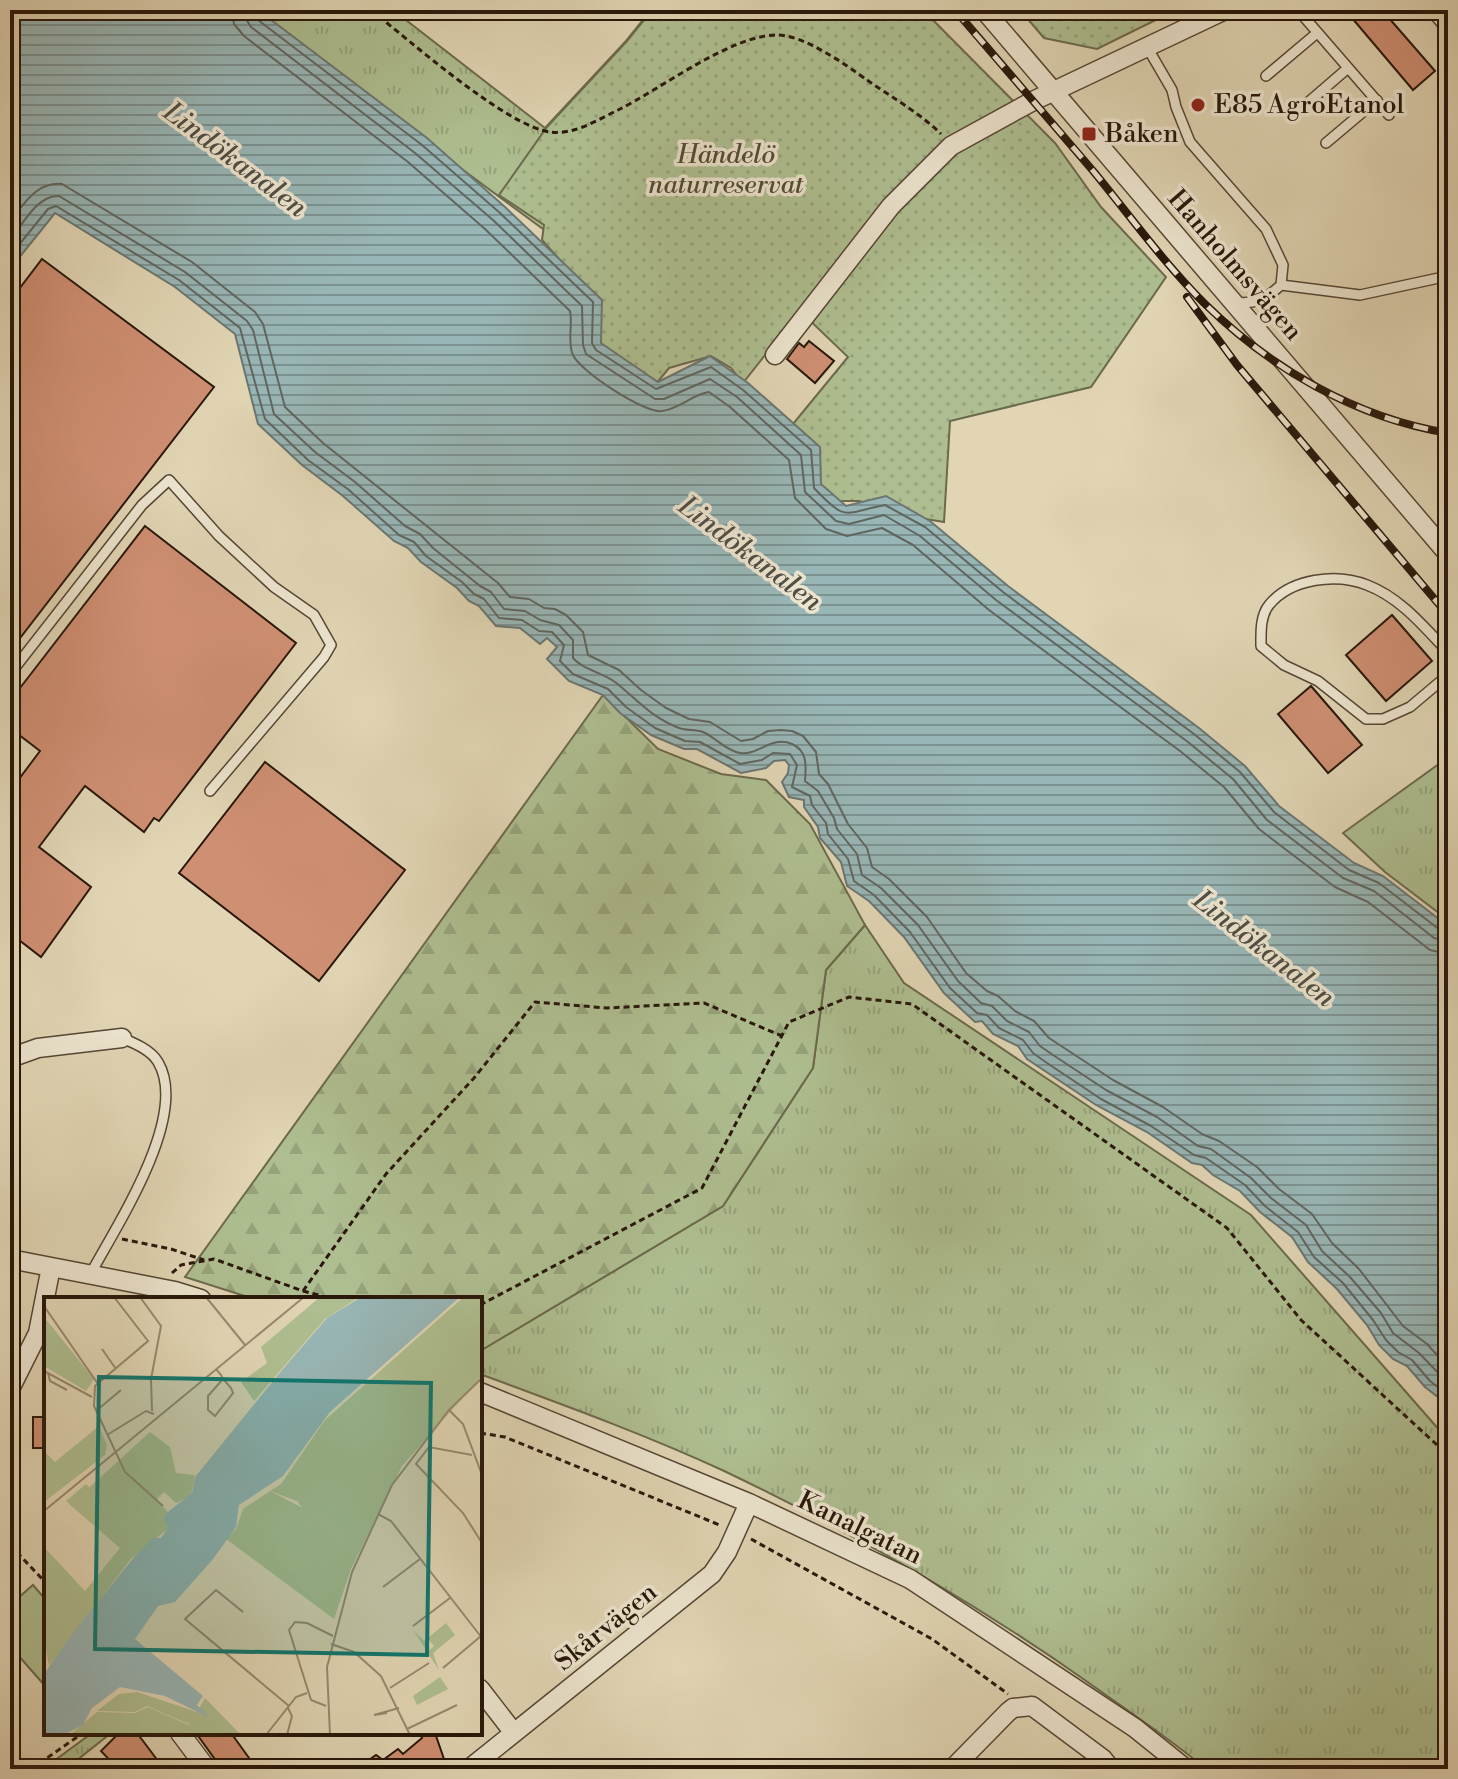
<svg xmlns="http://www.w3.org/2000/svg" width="1458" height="1779" viewBox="0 0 1458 1779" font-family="'Libre Bodoni',serif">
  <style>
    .grass { fill: url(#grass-tufts); stroke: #6b6a4d; stroke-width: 2 }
    .forest { fill: url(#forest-firs); stroke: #6b6a4d; stroke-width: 2 }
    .park { fill: url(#park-dots); stroke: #6b6a4d; stroke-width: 2 }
    .garden { fill: #aebe90; stroke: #6b6a4d; stroke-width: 2 }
    .water { fill: url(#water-rules); stroke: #6b7671; stroke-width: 2 }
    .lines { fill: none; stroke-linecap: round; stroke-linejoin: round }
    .shore { stroke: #606660; stroke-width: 2 }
    .building { fill: #cf8f73; stroke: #28170a; stroke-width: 2 }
    .service-casing { stroke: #564634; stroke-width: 12 }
    .minor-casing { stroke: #564634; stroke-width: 21 }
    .path { stroke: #28170a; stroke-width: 3; stroke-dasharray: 6 4; stroke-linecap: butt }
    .service { stroke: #ece4ce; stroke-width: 9 }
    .minor { stroke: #ece4ce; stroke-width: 18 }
    .rail-casing { stroke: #28170a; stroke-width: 8 }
    .rail { stroke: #ece4ce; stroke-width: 5; stroke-dasharray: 15; stroke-linecap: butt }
    .poi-dot { fill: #8f2418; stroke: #ece4ce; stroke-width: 3 }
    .labels { text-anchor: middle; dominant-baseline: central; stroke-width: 7; stroke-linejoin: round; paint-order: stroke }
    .poi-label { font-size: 26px; fill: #28170a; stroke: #ece4ce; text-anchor: start }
    .park-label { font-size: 26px; font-style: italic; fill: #504932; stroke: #ece4ce }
    .street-label { font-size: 26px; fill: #28170a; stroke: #ece4ce }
    .water-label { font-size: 28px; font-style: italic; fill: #4f4f46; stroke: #ece4ce }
    .inset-road { fill: none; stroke: #978970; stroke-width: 2 }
    .view { fill: #0f766e; fill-opacity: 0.15; stroke: #0f766e; stroke-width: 4 }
    .inset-edge { fill: none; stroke: #28170a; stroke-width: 4 }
  </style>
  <defs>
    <pattern id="grass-tufts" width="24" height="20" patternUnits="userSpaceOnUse" patternTransform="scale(2)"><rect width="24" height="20" fill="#aebe90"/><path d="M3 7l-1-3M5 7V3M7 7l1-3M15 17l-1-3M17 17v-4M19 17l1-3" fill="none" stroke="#96a37b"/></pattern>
    <pattern id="forest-firs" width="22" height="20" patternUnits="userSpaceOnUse" patternTransform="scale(2)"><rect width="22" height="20" fill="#aebe90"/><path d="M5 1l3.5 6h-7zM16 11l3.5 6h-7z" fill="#96a37b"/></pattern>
    <pattern id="park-dots" width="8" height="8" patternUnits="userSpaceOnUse" patternTransform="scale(2)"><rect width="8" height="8" fill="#aebe90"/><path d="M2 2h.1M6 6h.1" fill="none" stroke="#96a37b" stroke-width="1.8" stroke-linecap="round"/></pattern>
    <pattern id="water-rules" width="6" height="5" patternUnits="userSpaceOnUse" patternTransform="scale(2)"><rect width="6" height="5" fill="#98b6b6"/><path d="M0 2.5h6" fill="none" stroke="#7c9392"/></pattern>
  </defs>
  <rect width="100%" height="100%" fill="#e1d5b4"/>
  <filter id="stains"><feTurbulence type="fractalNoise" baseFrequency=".0025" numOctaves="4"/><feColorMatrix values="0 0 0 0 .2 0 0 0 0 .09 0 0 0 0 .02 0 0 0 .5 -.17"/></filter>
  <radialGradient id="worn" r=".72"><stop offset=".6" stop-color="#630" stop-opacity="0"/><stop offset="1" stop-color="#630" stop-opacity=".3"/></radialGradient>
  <path class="grass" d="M247,10H393L545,128L626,41L651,10H772L551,235Z
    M1443,761L1448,767V920L1385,872L1343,833Z
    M865,925L904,983L1251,1215L1448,1440V1769H1206C1169,1738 1128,1711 1089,1683C973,1601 850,1531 722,1470C644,1434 561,1404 480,1374V1351L723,1206L813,1068L826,970Z
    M92,1733H111L76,1761L82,1769H43Z"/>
  <path class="forest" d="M603,695L658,749L721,774L766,780L810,824L865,925L826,970L813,1068L723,1206L480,1351V1299H254L185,1277Z"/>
  <path class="park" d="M652,10H923L1055,143L1101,207L1166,277L1091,387L950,421L944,522L914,517L859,501H828L793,424L848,357L800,311L743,383L731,368L711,356L669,368L655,385L594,339L596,300L542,240L544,225L499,195L547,127L627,41Z
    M1020,10H1176L1097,49L1044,38Z"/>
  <path class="garden" d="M33,1585L46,1600V1687L10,1646V1605Z"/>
  <path class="water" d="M10,10H258L427,138L505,207L602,300L601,343L658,382L710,356L748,383L820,447L821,484L846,506L886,496L930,521L1008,586L1199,728L1245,766L1279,806L1354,863L1383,876L1448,926V1405L1425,1387L1407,1366L1393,1359L1379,1345L1367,1325L1337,1289L1308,1262L1292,1237L1260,1212L1240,1191L1213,1175L1202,1165L1192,1163L1147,1132L1096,1105L1027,1059L1018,1046L993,1034L982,1021L975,1022L944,993L904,937L869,901L847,886L841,862L820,838L818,827L804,807V800L789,797L782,782L788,773L789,765L785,760L774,761L766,768L741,773L697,749H684L651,735L620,713L603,695L569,681L547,659L557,647L547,638L540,644L520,628L496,626L479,606L469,601L457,588L421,562L408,548L394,541L343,496L302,465L258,424L235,334L175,287L55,213L10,269Z"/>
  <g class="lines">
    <path class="shore" d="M232,10L234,24L244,36L408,162L485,229L570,311C573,325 567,342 573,355C580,371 645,414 662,411C679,409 693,394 709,392L730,407L789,460L795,498L826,529L847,536L882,528L913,545L989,610L1180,751L1224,787L1259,829L1335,887L1368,902L1430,950L1448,954
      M244,10L246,19L251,27L415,153L493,220L582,306L583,345L586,354L655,399H664L710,379L737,397L801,455L805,492L836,521L849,524L884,515L920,536L996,600L1188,742L1233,779L1267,820L1343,878L1374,891L1434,938L1448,942
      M254,10L258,20L422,145L500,213L593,302L592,343L596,350L656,389L711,367L743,390L811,450L814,488C847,523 843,513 885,505L925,527L1003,592L1194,734L1240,772L1274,812L1349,870L1379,883L1440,930L1448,932
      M10,221C25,203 36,182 62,184L192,262L255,312L263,324L285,407L323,443L498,583L510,597L529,599L544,608L555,609L566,615L583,632L588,655L619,670L641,690L666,708L689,719L710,722L741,741L753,739L768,731L781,730L792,731L803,736L816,752L819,774L828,784L848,824L867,848L872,867L889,879L927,917L966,973L987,991L998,996L1015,1011L1034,1021L1049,1038L1113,1080L1163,1107L1202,1134L1219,1141L1257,1167L1279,1189L1312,1214L1332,1243L1359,1269L1403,1326L1427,1344L1448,1367
      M10,240C23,224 37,195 59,196L185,272L247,321L253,330L274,414L315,452L355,482L405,526L420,534L433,548L480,586L491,592L504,609L525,611L540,620L559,625L573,640V658C583,670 602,672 615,682C638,700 649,716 679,728C687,731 695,729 703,732C715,737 726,751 740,753C758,756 772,735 792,744C808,751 806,767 805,781L818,791L834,818L837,829L857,854L862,875L881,888L918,925L958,981L981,1003L992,1006L1007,1021L1029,1032L1040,1046L1053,1055L1106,1090L1157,1117L1198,1146L1211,1149L1251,1178L1271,1198L1306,1225L1322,1251L1350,1277L1381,1313L1393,1333L1419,1353L1448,1383
      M10,256L48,209L56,206L179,280L240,328L265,419L308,460L349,490L399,535L414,542L426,556L462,582L474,594L484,599L499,618L522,620L539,631L552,632L564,645L560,661L573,674L608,689L626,707L655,728L685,741L700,742L740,764L762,760L773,753L790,754L797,765L792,787L810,796L812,805L826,823L828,834L848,859L854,881L874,895L910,932L950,988L977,1013L987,1015L999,1028L1023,1040L1033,1053L1047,1063L1101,1099L1151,1126L1194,1155L1206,1158L1245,1185L1265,1206L1298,1232L1314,1257L1343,1283L1373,1320L1386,1340L1398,1352L1412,1360L1430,1381L1448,1395"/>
  </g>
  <path class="building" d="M1361,10H1382L1435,71L1413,90L1352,18Z
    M42,259L214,387L10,651V301Z
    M809,341L834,361L815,383L787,359L799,343L804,347Z
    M145,526L296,643L159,821L154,818L144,832L85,786L39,847L91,887L41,957L10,933V791L40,751L10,728V701Z
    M1392,615L1432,661L1386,701L1346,655Z
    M1311,686L1362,745L1328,773L1278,714Z
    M265,762L405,870L319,981L179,873Z
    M33,1417H46V1448H33Z
    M119,1733H137L164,1769H118L101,1751Z
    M196,1733H231L257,1769H222Z
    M420,1733H435L444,1759L430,1769H356L376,1755L383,1760L398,1749L403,1754L422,1738Z"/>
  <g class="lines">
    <g class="service-casing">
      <path id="service" d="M1298,10L1389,115
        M1147,47L1172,90L1176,107L1190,142L1266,229L1283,265L1281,285C1267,298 1255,305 1235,302
        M1266,76L1317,33
        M1297,112L1348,68
        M1326,143L1377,100
        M1281,285L1360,295L1448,276
        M1448,652C1424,627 1401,598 1367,585C1337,573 1291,578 1269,605C1260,616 1261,633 1261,646L1284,665L1318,681L1366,719H1383L1410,707L1448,675
        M10,674L142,505L169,480L219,536L274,587L314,615L331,645L324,657L210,791
        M90,1275C116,1226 190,1116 158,1062C151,1050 134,1043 122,1038"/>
    </g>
    <g class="minor-casing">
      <path id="minor" d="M984,10L1448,554
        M1436,10L1448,24
        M775,355L891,206L951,146L1033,101L1225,10
        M10,1058L38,1048L122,1038
        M10,1259L175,1291L201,1299
        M10,1389L38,1333L51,1267
        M480,1392L749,1503L910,1579L1135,1728L1186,1769
        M480,1689L514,1733
        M180,1733L207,1769
        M469,1769L712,1574L727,1552L749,1503
        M952,1769L1008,1712L1013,1708L1032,1706L1103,1759L1111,1769"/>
    </g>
    <path class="path" d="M371,10C409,40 506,126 550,132C575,135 597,120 618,110C661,89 729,36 776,35C803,34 846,65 867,80C891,97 920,113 941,134
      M122,1239L171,1249L204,1260
      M172,1273L181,1265L214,1259L303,1291L334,1299
      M303,1291L386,1174L474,1078L535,1002L607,1008L704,1003L782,1036
      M480,1305L702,1188L789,1022L849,997L912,1004L1227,1228L1301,1320L1448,1455
      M480,1433L505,1437L722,1526
      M751,1539L932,1639L1008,1694
      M10,1545L46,1583
      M31,1769L83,1733"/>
    <use href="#service" class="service"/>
    <use href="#minor" class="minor"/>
    <g class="rail-casing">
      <path id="rail" d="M955,10C1001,64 1048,118 1094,172C1130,216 1164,263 1204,303C1270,368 1356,418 1448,433
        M1187,297L1237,365L1448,615"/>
    </g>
    <use href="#rail" class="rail"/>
  </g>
  <g class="poi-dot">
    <circle cx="1198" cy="105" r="8"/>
    <rect x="1081" y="126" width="16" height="16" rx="4"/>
  </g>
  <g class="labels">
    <g class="poi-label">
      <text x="1214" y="105">E85 AgroEtanol</text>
      <text x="1105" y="134">Båken</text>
    </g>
    <g class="park-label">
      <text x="726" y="155">Händelö<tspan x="726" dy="30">naturreservat</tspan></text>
    </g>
    <g class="street-label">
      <text transform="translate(1235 265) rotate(49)">Hanholmsvägen</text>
      <text transform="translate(860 1528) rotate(26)">Kanalgatan</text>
      <text transform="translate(606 1627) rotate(-39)">Skårvägen</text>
    </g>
    <g class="water-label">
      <text transform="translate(235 160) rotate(37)">Lindökanalen</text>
      <text transform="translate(750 554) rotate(37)">Lindökanalen</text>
      <text transform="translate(1264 949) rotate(38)">Lindökanalen</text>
    </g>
  </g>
  <g transform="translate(44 1297)">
    <rect width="438" height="438" fill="#e1d5b4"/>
    <path d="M276,0H315L281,22L210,104L197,85L223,66L217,50ZM415,4L438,29V79L358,169L307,272L253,204L226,194L237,187L281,123ZM42,187L96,250L5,369L0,342V250L41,294L76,251L22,204ZM402,326L411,338L389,356L395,373L383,355L390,349L385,343L381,351L370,334L380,344ZM396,380L404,392L373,408L369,399ZM93,395L153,415L161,401L197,438H140L145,427L103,409L91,415L53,414L75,397Z" fill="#aebe90"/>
    <path d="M419,0H438V29L415,4ZM226,194L278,221L307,272L290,322L182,242L192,232L199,212ZM104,410L145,428L140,438H26L53,415L91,416Z" fill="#aebe90"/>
    <path d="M0,20L50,82L42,94L0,69ZM55,129L63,148L61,158L0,205V154L11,165ZM106,135L126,150L132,176L151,178L147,199L132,206L120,195L112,203L124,215L119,221L125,231L89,260L26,208Z" fill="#aebe90"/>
    <path d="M317,0H416L286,115L239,179L195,208L192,230L169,262L131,305L114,309L91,342L159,399L153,408L166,421L121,399L76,390L48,411L39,428L19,438H0V377L28,337L91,259L109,241H117L124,231L119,221L125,214L148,196L151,180L238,73L283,21Z" fill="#98b6b6"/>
    <path class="inset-road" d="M70,0L104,44L51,89L50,109L81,175L119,209M96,0L117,29L107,82L108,114M162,0L201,48M0,9L54,87M58,52L72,72M172,72L177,78L179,82L187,91L189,96L171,119L164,113V99L179,82M0,74L48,100M4,76L6,84L23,93M405,113L419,127L438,178M52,114L77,93M63,138L102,114L110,117M428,158L385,150L372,167L419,216L438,246M0,214L260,0M334,217L347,224L438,341M339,290L376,262M199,315L172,293L141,322L245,409M369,329L406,301M287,347L310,355L337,379L366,438M399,371L437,339M346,391L385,366M282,409L267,403L245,333L251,325L263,326L289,339M343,416L330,418L355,411M363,432L413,408M222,438L252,400L263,396M243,438L248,419L244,411M286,438L283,370L308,275L348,188L405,113L438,81"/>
    <path class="view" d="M55,80L387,86L383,358L51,352Z"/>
    <rect width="438" height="438" class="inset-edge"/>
  </g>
  <rect width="1458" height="1779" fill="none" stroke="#e1d5b4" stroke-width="40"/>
  <rect x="12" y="12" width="1434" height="1755" fill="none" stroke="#28170a" stroke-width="4"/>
  <rect x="20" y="20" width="1418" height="1739" fill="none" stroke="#28170a" stroke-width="2"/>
  <rect width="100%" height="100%" filter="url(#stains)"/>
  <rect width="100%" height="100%" fill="url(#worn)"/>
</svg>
